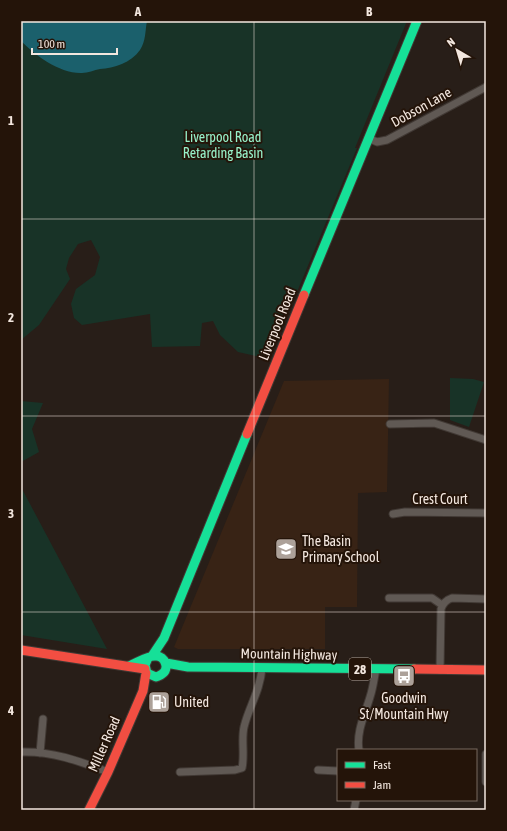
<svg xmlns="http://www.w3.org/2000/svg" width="507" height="831" viewBox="0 0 507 831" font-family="'Asap Condensed',sans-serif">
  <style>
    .built { fill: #382315 }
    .green { fill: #183327 }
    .water { fill: #1b606c }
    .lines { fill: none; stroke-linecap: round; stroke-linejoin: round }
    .street-casing { stroke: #413934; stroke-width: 9 }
    .fast-casing { stroke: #413934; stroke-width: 11 }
    .jam-casing { stroke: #413934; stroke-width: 11 }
    .street { stroke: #605954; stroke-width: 7 }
    .fast { stroke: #16e098; stroke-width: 9 }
    .jam { stroke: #f24e42; stroke-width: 9 }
    .grid { fill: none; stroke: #f3e7df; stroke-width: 1; stroke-opacity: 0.55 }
    .labels { text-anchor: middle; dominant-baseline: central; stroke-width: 4; stroke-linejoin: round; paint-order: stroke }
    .shield { fill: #241409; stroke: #b5a89f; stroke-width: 1 }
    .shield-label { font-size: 13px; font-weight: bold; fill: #f3e7df }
    .street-label { font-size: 14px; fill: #f3e7df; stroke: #241409 }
    .park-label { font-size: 14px; fill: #97f1ca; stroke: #241409 }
    .poi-label { font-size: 14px; fill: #f3e7df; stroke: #241409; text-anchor: start }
    .neatline { fill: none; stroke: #f3e7df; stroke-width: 1.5 }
    .grid-label { font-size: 13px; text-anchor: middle; font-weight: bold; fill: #f3e7df }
  </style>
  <rect width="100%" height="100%" fill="#281e18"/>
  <path class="built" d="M389,379L387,492L358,493L357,607H325V649H178L174,647L284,381Z"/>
  <path class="green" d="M21,21H407L355,148H357L269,359L238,352L220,335L213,321L202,323L200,346L152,347L150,314L82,325L74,318L71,304L76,289L95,275L100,257L91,240L78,244L69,258L66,269L70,279L39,325L21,340Z
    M450,378L473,379L484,382L469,427L450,420Z
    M21,401L43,403L32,429L39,452L21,462Z
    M21,487L107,649L21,635Z"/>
  <path class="water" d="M21,21H147C145,31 146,41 140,50C131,63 114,68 100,69C94,70 88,73 82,73C60,74 35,55 21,41Z"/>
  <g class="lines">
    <g class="street-casing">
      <path id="street" d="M368,138L377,142L387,140L486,87
        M390,424L434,423L486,440
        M393,514L405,512L486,513
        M389,598H432L442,605
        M440,670L441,609C443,603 446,600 452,598L486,599
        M359,750C356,732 365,714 370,697C373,688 374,679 376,669
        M21,752C52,751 79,761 108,772
        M40,753L43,719
        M486,754V782
        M318,770L338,771
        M180,772L235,770L242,768C245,755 241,740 244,727C249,706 260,692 262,668
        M354,810L356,800"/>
    </g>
    <g class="fast-casing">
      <path id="fast" d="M304,295L417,21
        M152,656L164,638L247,434
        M166,663L188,667L414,669
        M129,666C137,663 148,655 156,656C165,656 170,669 162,674C160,676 158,676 156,677L147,673L145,665L148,658"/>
    </g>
    <g class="jam-casing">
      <path id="jam" d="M247,434L304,295
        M21,650L145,669
        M414,669L486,670
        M89,810L108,772L143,691L146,673"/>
    </g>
    <use href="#street" class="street"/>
    <use href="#fast" class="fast"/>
    <use href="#jam" class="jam"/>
  </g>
  <path class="grid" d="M254,21V810M21,219H486M21,416H486M21,612H486"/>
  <defs>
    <g id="school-square" transform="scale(1.15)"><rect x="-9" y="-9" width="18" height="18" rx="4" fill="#aca199" stroke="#241409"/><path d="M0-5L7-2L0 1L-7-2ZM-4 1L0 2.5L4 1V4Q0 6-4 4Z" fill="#fff"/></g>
    <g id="bus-square" transform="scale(1.15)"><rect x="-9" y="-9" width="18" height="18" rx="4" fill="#aca199" stroke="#241409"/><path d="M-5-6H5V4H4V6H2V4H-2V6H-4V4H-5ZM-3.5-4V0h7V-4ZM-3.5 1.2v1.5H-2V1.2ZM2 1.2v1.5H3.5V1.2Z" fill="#fff"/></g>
    <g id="fuel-square" transform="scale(1.15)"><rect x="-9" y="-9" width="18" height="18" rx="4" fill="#aca199" stroke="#241409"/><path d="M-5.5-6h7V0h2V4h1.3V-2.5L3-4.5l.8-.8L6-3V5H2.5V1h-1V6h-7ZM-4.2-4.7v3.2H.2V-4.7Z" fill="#fff"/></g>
  </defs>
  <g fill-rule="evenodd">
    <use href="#school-square" x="286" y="549"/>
    <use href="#bus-square" x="404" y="676"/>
    <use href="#fuel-square" x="159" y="702"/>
  </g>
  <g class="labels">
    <rect class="shield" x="349" y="658" width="22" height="22" rx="3"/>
    <g class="shield-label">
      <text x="360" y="669">28</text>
    </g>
    <g class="street-label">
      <text transform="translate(421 107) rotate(-29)">Dobson Lane</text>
      <text transform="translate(277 324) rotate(-68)">Liverpool Road</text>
      <text x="440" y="499">Crest Court</text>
      <text transform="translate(289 654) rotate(1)">Mountain Highway</text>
      <text transform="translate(104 744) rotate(-66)">Miller Road</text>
    </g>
    <g class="park-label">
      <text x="223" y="137">Liverpool Road<tspan x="223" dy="16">Retarding Basin</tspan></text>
    </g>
    <g class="poi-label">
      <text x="302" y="541">The Basin<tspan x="302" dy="16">Primary School</tspan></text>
      <text x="404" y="698" text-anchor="middle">Goodwin<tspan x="404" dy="16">St/Mountain Hwy</tspan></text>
      <text x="174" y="702">United</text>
    </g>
  </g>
  <rect width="507" height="831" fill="none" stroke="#241409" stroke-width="44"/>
  <rect x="337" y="749" width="140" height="52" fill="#241409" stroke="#77685f"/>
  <rect x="345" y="762" width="20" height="6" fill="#16e098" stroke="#77685f"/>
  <text x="373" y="769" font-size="12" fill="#f3e7df">Fast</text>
  <rect x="345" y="782" width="20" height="6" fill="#f24e42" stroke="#77685f"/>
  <text x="373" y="789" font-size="12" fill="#f3e7df">Jam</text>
  <g transform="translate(457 50) rotate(322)" stroke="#241409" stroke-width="3" paint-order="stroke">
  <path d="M0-3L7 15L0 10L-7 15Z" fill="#f3e7df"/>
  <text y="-6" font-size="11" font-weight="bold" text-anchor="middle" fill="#f3e7df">N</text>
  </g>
  <path d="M32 48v6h85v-6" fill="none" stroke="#f3e7df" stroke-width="2"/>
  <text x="38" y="48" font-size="12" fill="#f3e7df" stroke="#241409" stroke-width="3" paint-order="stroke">100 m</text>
  <rect x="22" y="22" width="463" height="787" class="neatline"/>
  <g class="grid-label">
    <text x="138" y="16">A</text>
    <text x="369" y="16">B</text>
    <text x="11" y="125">1</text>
    <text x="11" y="322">2</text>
    <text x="11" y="518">3</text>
    <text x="11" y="715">4</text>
  </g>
</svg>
